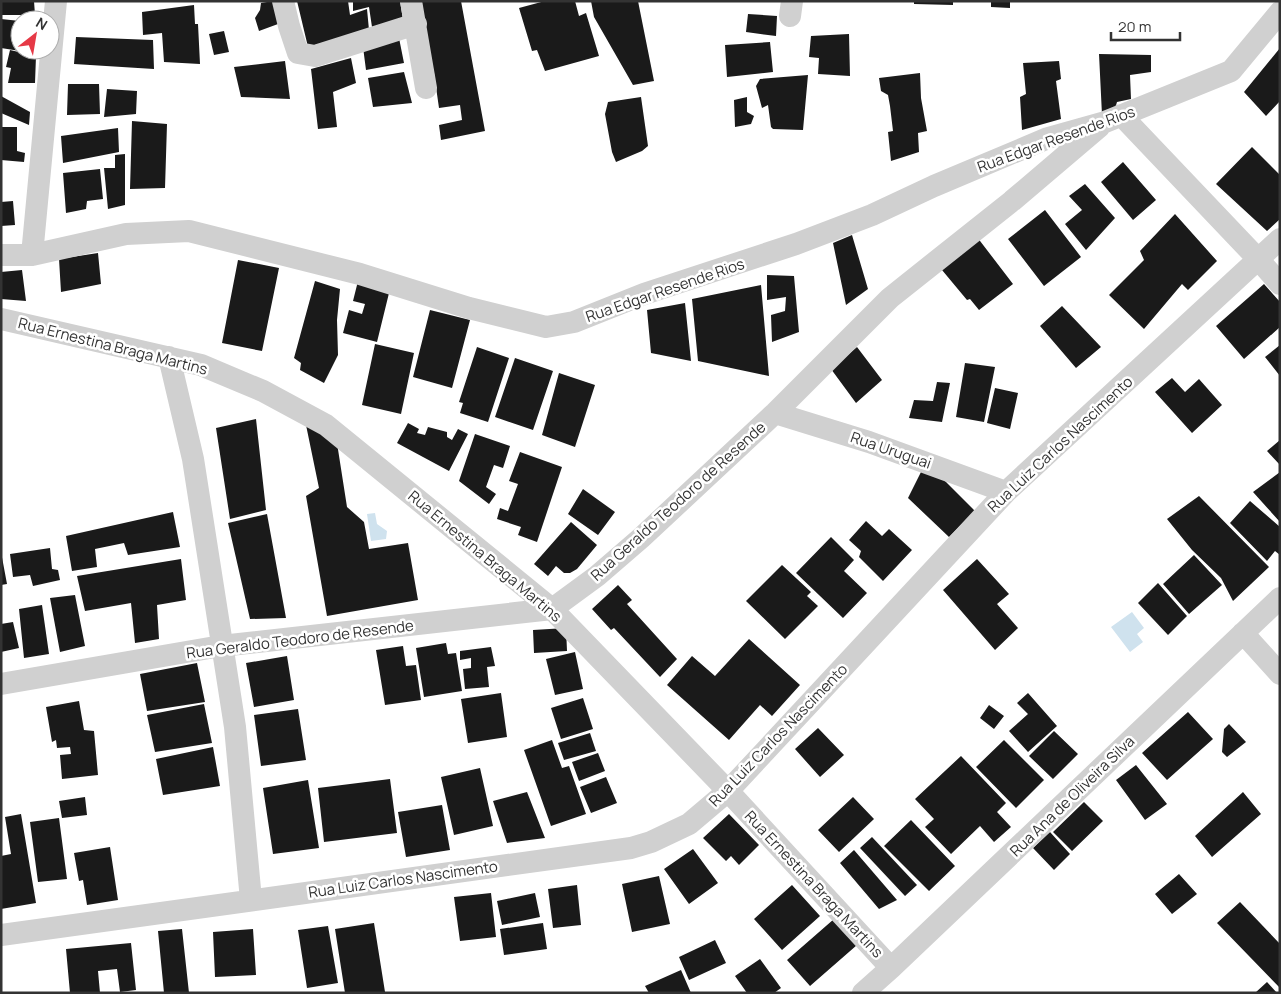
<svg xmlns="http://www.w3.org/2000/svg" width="1281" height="994" viewBox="0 0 1281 994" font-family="Manrope,sans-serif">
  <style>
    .water { fill: #cfe2ee }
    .building { fill: #1a1a1a }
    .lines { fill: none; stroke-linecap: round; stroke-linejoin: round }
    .minor { stroke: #d0d0d0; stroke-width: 22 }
    .labels { text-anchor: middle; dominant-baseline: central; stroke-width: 5; stroke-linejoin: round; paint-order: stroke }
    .street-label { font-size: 15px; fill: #333; stroke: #fff }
  </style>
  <rect width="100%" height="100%" fill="#fff"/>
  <path class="water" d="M375,513L377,524L387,531L386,539L371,541L367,514Z
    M1132,612L1144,628L1137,634L1143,642L1130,652L1111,627Z"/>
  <path class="building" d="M1,1H34L35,15H1Z
    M273,1L278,24L259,31L255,18L260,10L261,3Z
    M297,1H348L350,15L367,9L369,30L308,47Z
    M353,1H400L403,20L372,27L369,7L353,11Z
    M419,1H461L485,131L441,140L439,125L462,120L460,105L439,108L434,73Z
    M545,1H575L579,16L586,13L599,56L545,71L537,50L532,51L519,8Z
    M591,1H638L654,81L633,85L594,17Z
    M914,1H953V5L914,4Z
    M991,1H1010V8L991,7Z
    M194,5L195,24H198L200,64L164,62L162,33L143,35L142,12Z
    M748,14L777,16L776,36L746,32Z
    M1,19L20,21V51L1,48Z
    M224,31L229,52L214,55L209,34Z
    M849,34L850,76L818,74L819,58L809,57L811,36Z
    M76,37L153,40L154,69L74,64Z
    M399,38L404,63L366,70L363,47Z
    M770,42L773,72L727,77L725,45Z
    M1280,48V101L1266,116L1244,92Z
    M10,50L36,56L35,83H8L11,68L6,67Z
    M1099,54L1151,55V72L1130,75L1131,99L1117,102L1114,112L1102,115Z
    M351,58L356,83L333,92L337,127L318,129L311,69Z
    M285,61L290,99L241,97L234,67Z
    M1059,61L1061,79L1056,81L1061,119L1022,130L1020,97L1026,94L1023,63Z
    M404,72L412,103L373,107L368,78Z
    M920,73L921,98L927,131L918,133L919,152L891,161L888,132L893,131L890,106L888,95L881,91L879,78Z
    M808,75L803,130L773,129L771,127L768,105L762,108L756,86L760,79Z
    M68,84H99L100,114L67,115Z
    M107,89L137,91L136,114L104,117Z
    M1,96L30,112L29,125L1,113Z
    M641,97L648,146L642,151L616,162L612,152L605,114L608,102Z
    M747,97V112L754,116L751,124L735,127L734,100Z
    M132,121L167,124L165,188L130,189Z
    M1,127H17V151L25,153L24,162L1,160Z
    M118,128L119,152L63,163L61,136Z
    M1252,147L1280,175V219L1267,231L1216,184Z
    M125,154V205L108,209L104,168H115V155Z
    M1123,162L1156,200L1133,220L1101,182Z
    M100,169L103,199L87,201L86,209L66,213L63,173Z
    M1085,184L1115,218L1086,250L1065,224L1082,210L1069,196Z
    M13,201L15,225L1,226V202Z
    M1045,210L1081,257L1044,286L1008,239Z
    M1175,214L1217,261L1188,290L1182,284L1144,329L1109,295L1144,260L1140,251Z
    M852,235L868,289L846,305L833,243Z
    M977,237L1013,284L979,310L970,299L967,300L942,270Z
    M98,253L101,284L61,292L59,259Z
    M238,260L279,268L262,351L222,343Z
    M22,270L26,301L1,299V272Z
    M767,275L794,276L799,332L772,342L771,315L785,311L786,297L767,300Z
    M359,277L390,289L377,342L343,333L349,310L362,314L365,304L353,301Z
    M315,281L340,289L337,320L338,355L324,383L300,370L301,363L294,358Z
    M1264,284L1280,302V327L1244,359L1216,326Z
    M761,285L769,376L698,361L692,299Z
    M685,303L691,361L651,353L647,310Z
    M1062,306L1101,347L1076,368L1040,326Z
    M430,310L470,320L452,388L413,377Z
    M375,344L414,353L401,414L362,405Z
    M1280,345V376L1265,357Z
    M477,347L509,358L488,422L460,413L463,403L459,402Z
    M857,347L882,380L856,403L831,369Z
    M515,358L553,371L533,430L495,417Z
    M965,363L995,367L984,422L956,417Z
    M559,373L595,385L575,447L542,435Z
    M1172,378L1185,392L1199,379L1222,405L1192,433L1155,392Z
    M937,382L950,383L942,422L909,418L914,400L933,401Z
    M995,388L1018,393L1010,429L987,423Z
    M256,419L266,510L230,519L216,428Z
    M408,423L419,429L417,433L425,435L428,427L447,432V437L452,440L458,429L468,434L449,471L397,443Z
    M306,425L337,443L347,507L364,522L369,549L408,543L418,600L327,616L306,496L319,488Z
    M475,434L510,446L503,468L494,465L486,487L496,494L489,504L459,481Z
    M1280,440V465L1267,451Z
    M520,452L562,467L537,542L518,535L521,527L497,519L500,508L508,511L518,484L509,481Z
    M924,466L936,472L975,511L949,537L908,498Z
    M1280,472V522L1253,492Z
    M583,489L615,512L598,535L568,514Z
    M1199,496L1269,567L1233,601L1221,578L1192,550L1167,519Z
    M1250,501L1280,527V555L1275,551L1267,561L1230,523Z
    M173,512L180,547L128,555L124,543L95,549L97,567L72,571L66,536Z
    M267,514L286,618L250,619L228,523Z
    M866,521L882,536L889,529L912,550L883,581L859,557L861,551L849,540Z
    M571,522L597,545L577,569L570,573H564L556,566L548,576L534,564Z
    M831,537L854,560L844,571L867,593L843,618L796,573Z
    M50,548L52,569L58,570L60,580L33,586L30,575L13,577L10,554Z
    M1,552L7,584L1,585Z
    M1194,555L1222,585L1189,614L1163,584Z
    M181,559L186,600L157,605L159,639L135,643L131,603L85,611L77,576Z
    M977,559L1009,594L997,604L1018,628L995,650L943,590Z
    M782,565L811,592L807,596L818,606L785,639L746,601Z
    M1158,583L1187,616L1168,635L1138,603Z
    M618,585L632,600L627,604L677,659L660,677L614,628L611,630L592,609Z
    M75,595L85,646L60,652L50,598Z
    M42,605L49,654L24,658L19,609Z
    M13,622L19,648L1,652V624Z
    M566,628L567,651L534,653L533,630Z
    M749,639L800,685L772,716L760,705L729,740L667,685L692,656L715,676Z
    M446,643L448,654L456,653L462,691L424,697L416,648Z
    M403,646L406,666L416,665L421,700L385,705L376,650Z
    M491,647L495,666L487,667L489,687L465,689L463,669L471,668V658L460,660V651Z
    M575,652L583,689L555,695L546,659Z
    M287,656L294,700L254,707L246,663Z
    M197,663L205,702L147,711L140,674Z
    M501,693L507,737L468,743L461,699Z
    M1028,693L1057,726L1028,752L1009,731L1028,714L1017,703Z
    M583,698L593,729L561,739L551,708Z
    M79,701L84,730L94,731L98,775L62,779L60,755L71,754L70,747L57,748L56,740L52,742L46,707Z
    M204,704L212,743L155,752L147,715Z
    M989,705L1004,716L994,729L980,718Z
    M298,709L306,760L261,766L254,715Z
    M1188,712L1213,739L1167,780L1142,753Z
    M1229,724L1246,742L1227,757L1222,752L1224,729Z
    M818,728L844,755L820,777L795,749Z
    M1054,731L1078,754L1053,779L1029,756Z
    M590,733L596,751L564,760L558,743Z
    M552,740L562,768L569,766L586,814L551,826L524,750Z
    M1004,740L1044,780L1016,808L976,767Z
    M213,747L220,786L163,795L156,759Z
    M598,753L605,771L579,781L572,762Z
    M961,756L1006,803L997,812L1011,827L994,842L980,826L951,854L925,827L934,819L915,799Z
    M1136,765L1167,804L1145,820L1116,780Z
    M480,768L493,826L454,835L441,777Z
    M606,777L617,803L591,813L580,787Z
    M390,779L397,833L324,842L318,788Z
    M308,780L319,848L273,854L263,788Z
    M527,792L545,838L507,843L493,801Z
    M1243,792L1261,814L1212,857L1195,836Z
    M85,797L87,815L62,818L59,801Z
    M853,797L874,819L839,852L818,830Z
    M1084,802L1103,821L1072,851L1053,832Z
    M442,805L450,850L406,857L398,812Z
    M21,814L36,903L1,909V856L11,854L5,817Z
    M729,814L759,845L739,865L731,856L726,861L703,838Z
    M59,818L67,879L38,882L30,822Z
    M911,820L955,866L929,891L884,846Z
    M1050,832L1070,854L1054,870L1033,848Z
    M872,837L917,885L905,896L860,848Z
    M110,847L118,900L87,905L83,880L79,881L74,853Z
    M693,849L718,883L689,904L664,869Z
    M854,850L897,900L879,909L840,863Z
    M1179,874L1197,894L1172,914L1155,894Z
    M659,876L670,924L632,932L622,884Z
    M577,885L581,925L553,928L548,889Z
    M792,885L820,916L782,950L754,919Z
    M491,893L496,937L460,941L454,897Z
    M535,893L540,917L502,925L497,901Z
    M1240,902L1280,944V988L1217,923Z
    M834,919L857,945L810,986L787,960Z
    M374,923L385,992L345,993L335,929Z
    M543,923L547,949L504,955L500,929Z
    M328,926L338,983L307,988L298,930Z
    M182,929L189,993H164L158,931Z
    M253,929L256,975L215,977L213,932Z
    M715,940L726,963L689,980L679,957Z
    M131,943L136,990L120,992L117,969L98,971L100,993H70L66,949Z
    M760,959L781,988L774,993H747L735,976Z
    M681,970L691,993H649L645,986Z
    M1267,982L1277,993H1255Z"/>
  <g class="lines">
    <path class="minor" d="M283,1L289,26L298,53L315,56L416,24
      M411,1L426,88
      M790,16L792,1
      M1121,115L1258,259L1280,284
      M1,255H32L126,234L189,231L360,274L469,308L546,327L574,322L644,294L796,244L872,215L934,186L1048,138L1105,122L1231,71L1280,12
      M32,255L56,1
      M1,319L201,365L263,391L326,425L552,609L728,791L891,968
      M169,357L193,459L235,727L251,900
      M775,413L869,442L1006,492
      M1243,633L1280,674
      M1,684L221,646L552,609L597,576L641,538L775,413L890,298L1012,201L1099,127
      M1,935L631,848L651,842L689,824L728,791L1006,492L1280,239
      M863,993L891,968L1280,598"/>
  </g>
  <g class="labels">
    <g class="street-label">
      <text transform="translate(1056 139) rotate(-20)">Rua Edgar Resende Rios</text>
      <text transform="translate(665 290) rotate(-19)">Rua Edgar Resende Rios</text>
      <text transform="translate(113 346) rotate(14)">Rua Ernestina Braga Martins</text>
      <text transform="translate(1060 444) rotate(-43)">Rua Luiz Carlos Nascimento</text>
      <text transform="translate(891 450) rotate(19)">Rua Uruguai</text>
      <text transform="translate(678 501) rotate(-42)">Rua Geraldo Teodoro de Resende</text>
      <text transform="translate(485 556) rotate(40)">Rua Ernestina Braga Martins</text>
      <text transform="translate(300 639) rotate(-7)">Rua Geraldo Teodoro de Resende</text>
      <text transform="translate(778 735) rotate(-46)">Rua Luiz Carlos Nascimento</text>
      <text transform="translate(1072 796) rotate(-44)">Rua Ana de Oliveira Silva</text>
      <text transform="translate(403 879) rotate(-8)">Rua Luiz Carlos Nascimento</text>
      <text transform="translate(814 884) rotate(47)">Rua Ernestina Braga Martins</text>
    </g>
  </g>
  <rect width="1281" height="994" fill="none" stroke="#333333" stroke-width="5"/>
  <g transform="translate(35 35) rotate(31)"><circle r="24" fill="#ffffff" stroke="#adadad"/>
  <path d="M0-4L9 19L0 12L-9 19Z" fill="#e63946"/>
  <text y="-8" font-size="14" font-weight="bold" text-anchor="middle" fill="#333333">N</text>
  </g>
  <path d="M1111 32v8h69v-8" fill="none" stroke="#333333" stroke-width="2.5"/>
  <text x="1118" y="32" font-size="15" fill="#333333" stroke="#ffffff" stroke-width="4" paint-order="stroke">20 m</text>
</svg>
